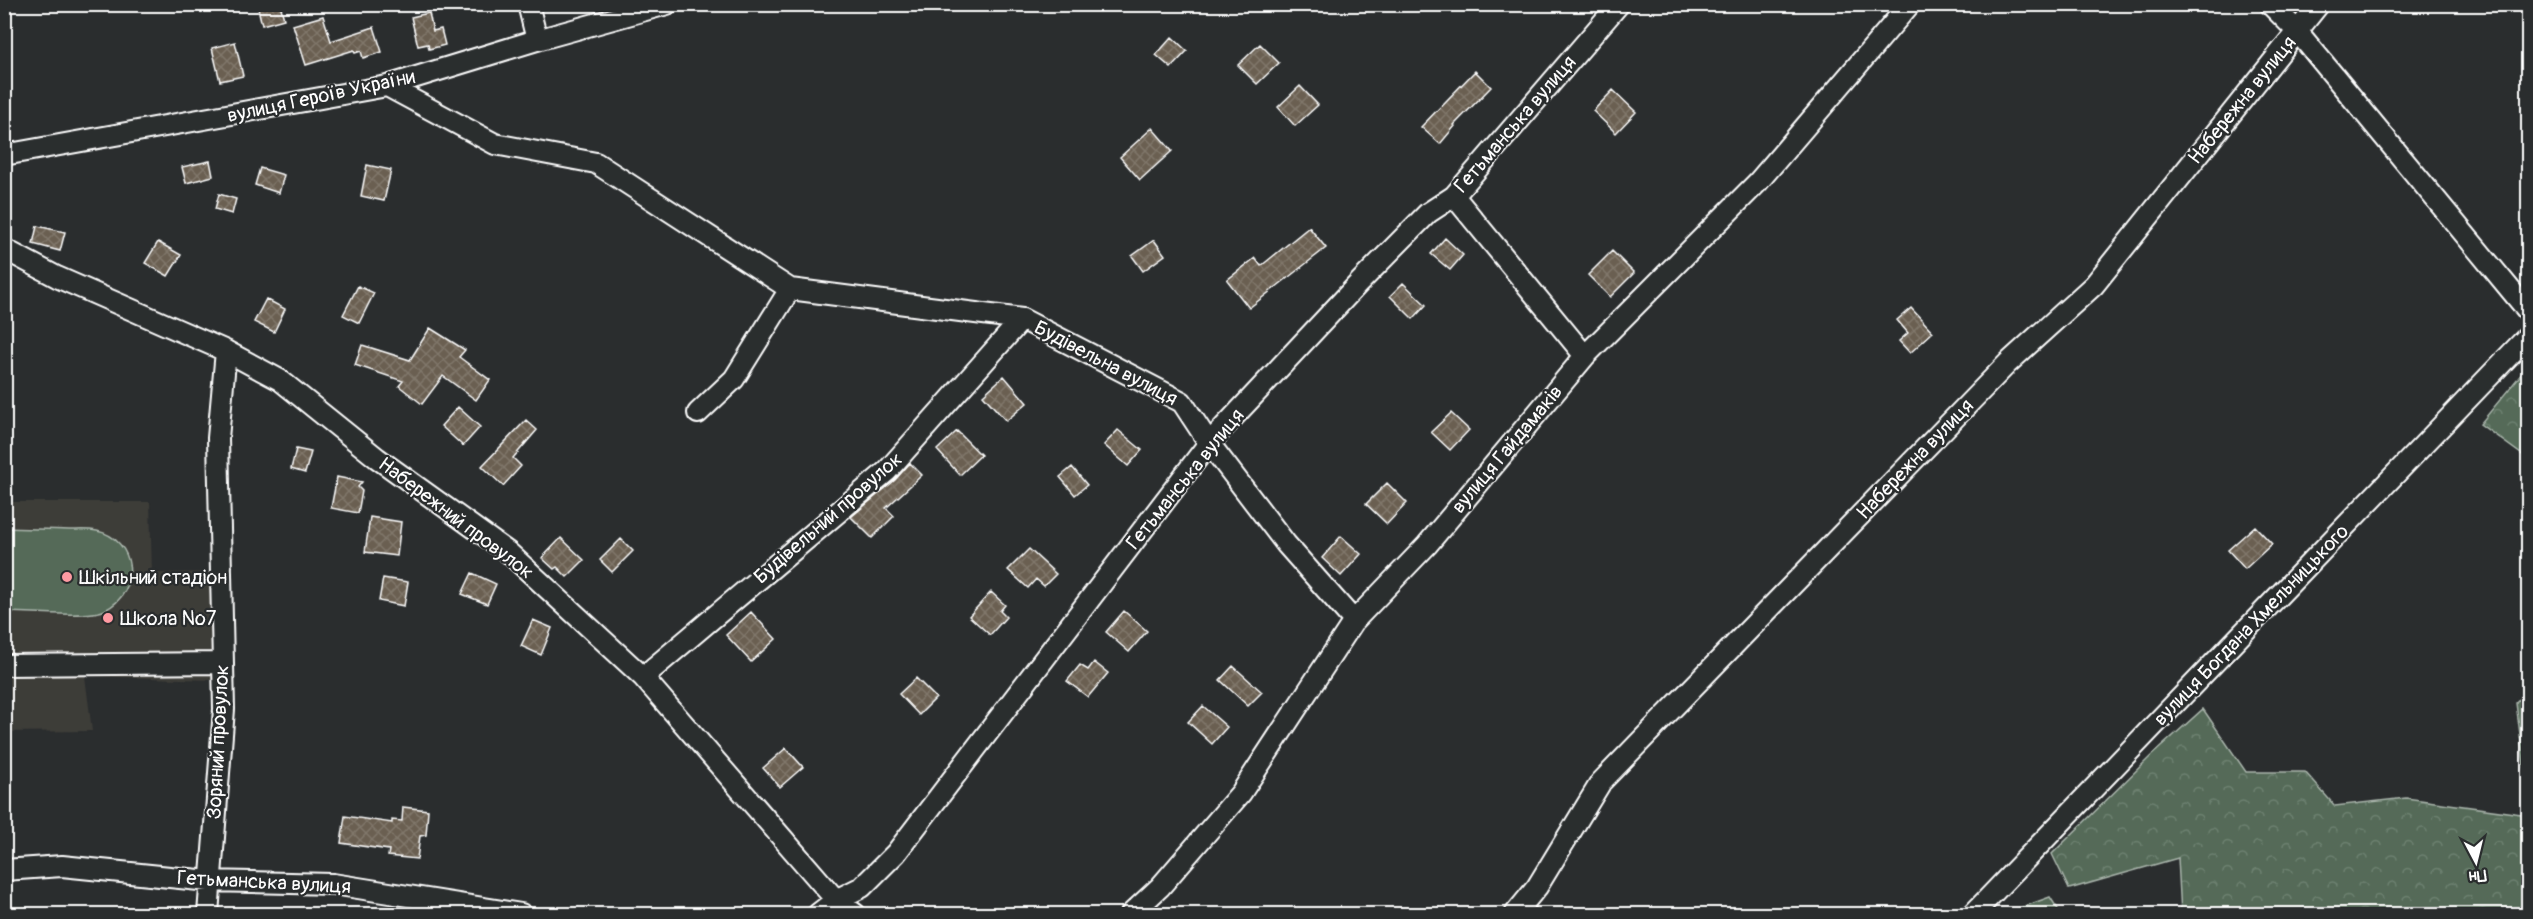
<svg xmlns="http://www.w3.org/2000/svg" width="2533" height="919" viewBox="0 0 2533 919" font-family="Pangolin,sans-serif">
  <style>
    .built { fill: #3d3c38 }
    .forest { fill: url(#forest-crowns); stroke: #aab5ac; stroke-width: 1.5 }
    .green { fill: #546b58; stroke: #aab5ac; stroke-width: 1.5 }
    .building { fill: url(#building-cross-hatch); stroke: #fff; stroke-width: 1.5 }
    .lines { fill: none; stroke-linecap: round; stroke-linejoin: round }
    .minor-casing { stroke: #fff; stroke-width: 24 }
    .minor { stroke: #2a2d2e; stroke-width: 20 }
    .poi-dot { fill: #ff9aa2; stroke: #2a2d2e; stroke-width: 2 }
    .labels { text-anchor: middle; dominant-baseline: central; stroke-width: 4.5; stroke-linejoin: round; paint-order: stroke }
    .street-label { font-size: 20px; fill: #fff; stroke: #2a2d2e }
    .poi-label { font-size: 20px; fill: #fff; stroke: #2a2d2e; text-anchor: start }
  </style>
  <defs>
    <pattern id="forest-crowns" width="20" height="18" patternUnits="userSpaceOnUse" patternTransform="scale(1.5)"><rect width="20" height="18" fill="#546b58"/><path d="M2 6a3 3 0 1 1 6 0M12 15a3 3 0 1 1 6 0" fill="none" stroke="#6e8171"/></pattern>
    <pattern id="building-cross-hatch" width="8" height="8" patternUnits="userSpaceOnUse" patternTransform="scale(1.5)"><rect width="8" height="8" fill="#6a5f51"/><path d="M0 0l8 8M0 8l8-8" fill="none" stroke="#80776b"/></pattern>
  </defs>
  <rect width="100%" height="100%" fill="#2a2d2e"/>
  <filter id="ink" filterUnits="userSpaceOnUse"><feTurbulence type="fractalNoise" baseFrequency=".0167" numOctaves="2"/><feDisplacementMap in="SourceGraphic" scale="12" xChannelSelector="R" yChannelSelector="G"/><feConvolveMatrix kernelMatrix="1 2 1 2 8 2 1 2 1" color-interpolation-filters="sRGB"/></filter>
  <g filter="url(#ink)">
    <path class="built" d="M4,502H150L152,573L211,572L212,680L85,676L92,731L5,732Z"/>
    <path class="forest" d="M2528,366V465L2525,457L2480,424Z
      M2528,690V797L2516,703Z
      M2203,709L2246,772H2305L2335,806L2406,798L2528,815V914H2181L2178,858L2069,889L2052,854L2152,755Z
      M2050,897L2061,914H2008L2009,912Z"/>
    <path class="green" d="M5,528C26,529 47,529 69,530C78,530 88,529 97,531C136,539 142,592 105,610C90,618 25,612 5,612Z"/>
    <path class="building" d="M257,4H280L284,19L262,25Z
      M429,13L433,31L441,29L445,45L429,49L428,44L418,46L411,17Z
      M323,16L331,41L374,27L382,52L363,58L361,51L355,53L354,50L306,65L293,25Z
      M1172,37L1187,51L1171,68L1156,55Z
      M235,42L243,76L220,81L212,48Z
      M1260,44L1279,63L1257,84L1238,65Z
      M1475,71L1491,87L1454,125L1455,126L1440,144L1421,127Z
      M1300,86L1318,105L1295,126L1278,107Z
      M1613,90L1636,112L1616,133L1593,111Z
      M1152,128L1172,151L1140,180L1120,157Z
      M210,161L213,176L186,183L182,167Z
      M367,165L391,170L384,201L361,196Z
      M260,168L284,175L279,193L255,185Z
      M219,194L236,199L232,214L215,209Z
      M37,226L65,232L60,251L33,244Z
      M1309,227L1326,248L1249,308L1227,280L1255,258L1261,266Z
      M1445,238L1463,255L1450,270L1431,254Z
      M1154,240L1165,255L1143,271L1132,256Z
      M158,242L181,255L168,276L145,263Z
      M1612,251L1634,273L1610,297L1588,275Z
      M1403,283L1426,305L1413,319L1390,296Z
      M358,286L374,293L359,323L343,315Z
      M266,299L285,309L274,332L254,322Z
      M1911,308L1933,332L1910,353L1899,341L1908,333L1897,320Z
      M430,328L465,350L459,357L490,380L476,400L443,376L422,404L399,386L403,381L355,365L362,345L410,360Z
      M1004,376L1027,403L1006,421L983,395Z
      M458,407L480,427L463,446L441,426Z
      M1451,413L1469,430L1450,450L1431,432Z
      M526,420L537,430L513,458L521,466L503,486L482,466Z
      M1118,430L1142,450L1128,466L1104,445Z
      M957,431L981,455L960,475L937,450Z
      M296,449L311,452L305,473L291,469Z
      M910,463L922,475L886,508L894,516L872,538L851,517L895,480Z
      M1072,467L1087,485L1075,495L1060,477Z
      M337,477L362,482L358,487L362,491L358,513L331,508Z
      M1387,483L1407,503L1387,524L1366,504Z
      M370,517L401,522L397,556L365,552Z
      M2255,526L2272,544L2245,569L2228,550Z
      M1341,536L1361,554L1341,576L1322,558Z
      M561,538L584,560L567,577L557,567L554,569L542,558Z
      M621,539L633,551L612,572L600,560Z
      M1029,549L1056,574L1044,586L1036,579L1028,588L1008,570Z
      M472,573L496,584L487,604L462,594Z
      M383,578L408,582L404,606L379,601Z
      M991,592L1005,605L1000,611L1006,617L990,635L969,616Z
      M1124,611L1147,631L1129,652L1106,632Z
      M751,612L776,639L751,662L726,635Z
      M533,620L552,628L541,655L521,646Z
      M1094,662L1108,673L1088,697L1067,681L1080,665L1088,670Z
      M1233,666L1262,692L1248,706L1220,680Z
      M916,678L936,698L919,715L899,694Z
      M1203,706L1227,727L1212,744L1188,722Z
      M786,748L803,767L780,787L763,768Z
      M403,807L428,810L426,835L420,836L417,859L388,856L389,850L341,843L345,816L392,823V820L402,821Z"/>
    <g class="lines">
      <g class="minor-casing">
        <path id="minor" d="M528,4L537,40
          M2270,4L2297,31L2528,311
          M387,86L495,144L596,163L790,289L1022,319L1182,402L1209,443L1286,544L1354,621
          M4,155L387,86L537,40L667,4
          M1454,196L1585,356
          M4,249L57,277L226,351L280,380L377,458L509,553L643,677L836,900L855,914
          M698,413L734,379L790,289
          M4,665L223,663
          M643,677L887,471L1022,319
          M4,870L62,866L209,881L333,884L521,914
          M208,914L224,709L218,438L226,351
          M818,914L836,900L862,887L896,853L1209,443L1359,283L1428,213L1454,196L1619,4
          M1131,914L1160,887L1241,793L1354,621L1427,545L1585,356L1758,182L1910,4
          M1515,914L1537,887L1601,782L2008,363L2094,285L2319,4
          M1973,914L2528,336"/>
      </g>
      <use href="#minor" class="minor"/>
    </g>
  </g>
  <g class="poi-dot">
    <circle cx="67" cy="577" r="6"/>
    <circle cx="108" cy="618" r="6"/>
  </g>
  <g class="labels">
    <g class="street-label">
      <text transform="translate(321 96) rotate(-12)">вулиця Героїв України</text>
      <text transform="translate(2242 100) rotate(-51)">Набережна вулиця</text>
      <text transform="translate(1515 124) rotate(-49)">Гетьманська вулиця</text>
      <text transform="translate(1106 363) rotate(28)">Будівельна вулиця</text>
      <text transform="translate(1507 449) rotate(-50)">вулиця Гайдамаків</text>
      <text transform="translate(1915 459) rotate(-46)">Набережна вулиця</text>
      <text transform="translate(1185 479) rotate(-51)">Гетьманська вулиця</text>
      <text transform="translate(456 518) rotate(37)">Набережний провулок</text>
      <text transform="translate(828 518) rotate(-41)">Будівельний провулок</text>
      <text transform="translate(2251 625) rotate(-46)">вулиця Богдана Хмельницького</text>
      <text transform="translate(218 742) rotate(-87)">Зоряний провулок</text>
      <text transform="translate(264 882) rotate(3)">Гетьманська вулиця</text>
    </g>
    <g class="poi-label">
      <text x="79" y="577">Шкільний стадіон</text>
      <text x="120" y="618">Школа №7</text>
    </g>
  </g>
  <rect width="2533" height="919" fill="none" stroke="#2a2d2e" stroke-width="24"/>
  <rect x="12" y="12" width="2509" height="895" fill="none" stroke="#fff" stroke-width="2" filter="url(#ink)"/>
  <g transform="translate(2476 862) rotate(173)" stroke="#2a2d2e" stroke-width="4.5" paint-order="stroke">
  <path d="M0-4.5L10 22L0 15L-10 22Z" fill="#ffffff"/>
  <text y="-9" font-size="16" font-weight="bold" text-anchor="middle" fill="#ffffff">Пн</text>
  </g>
</svg>
